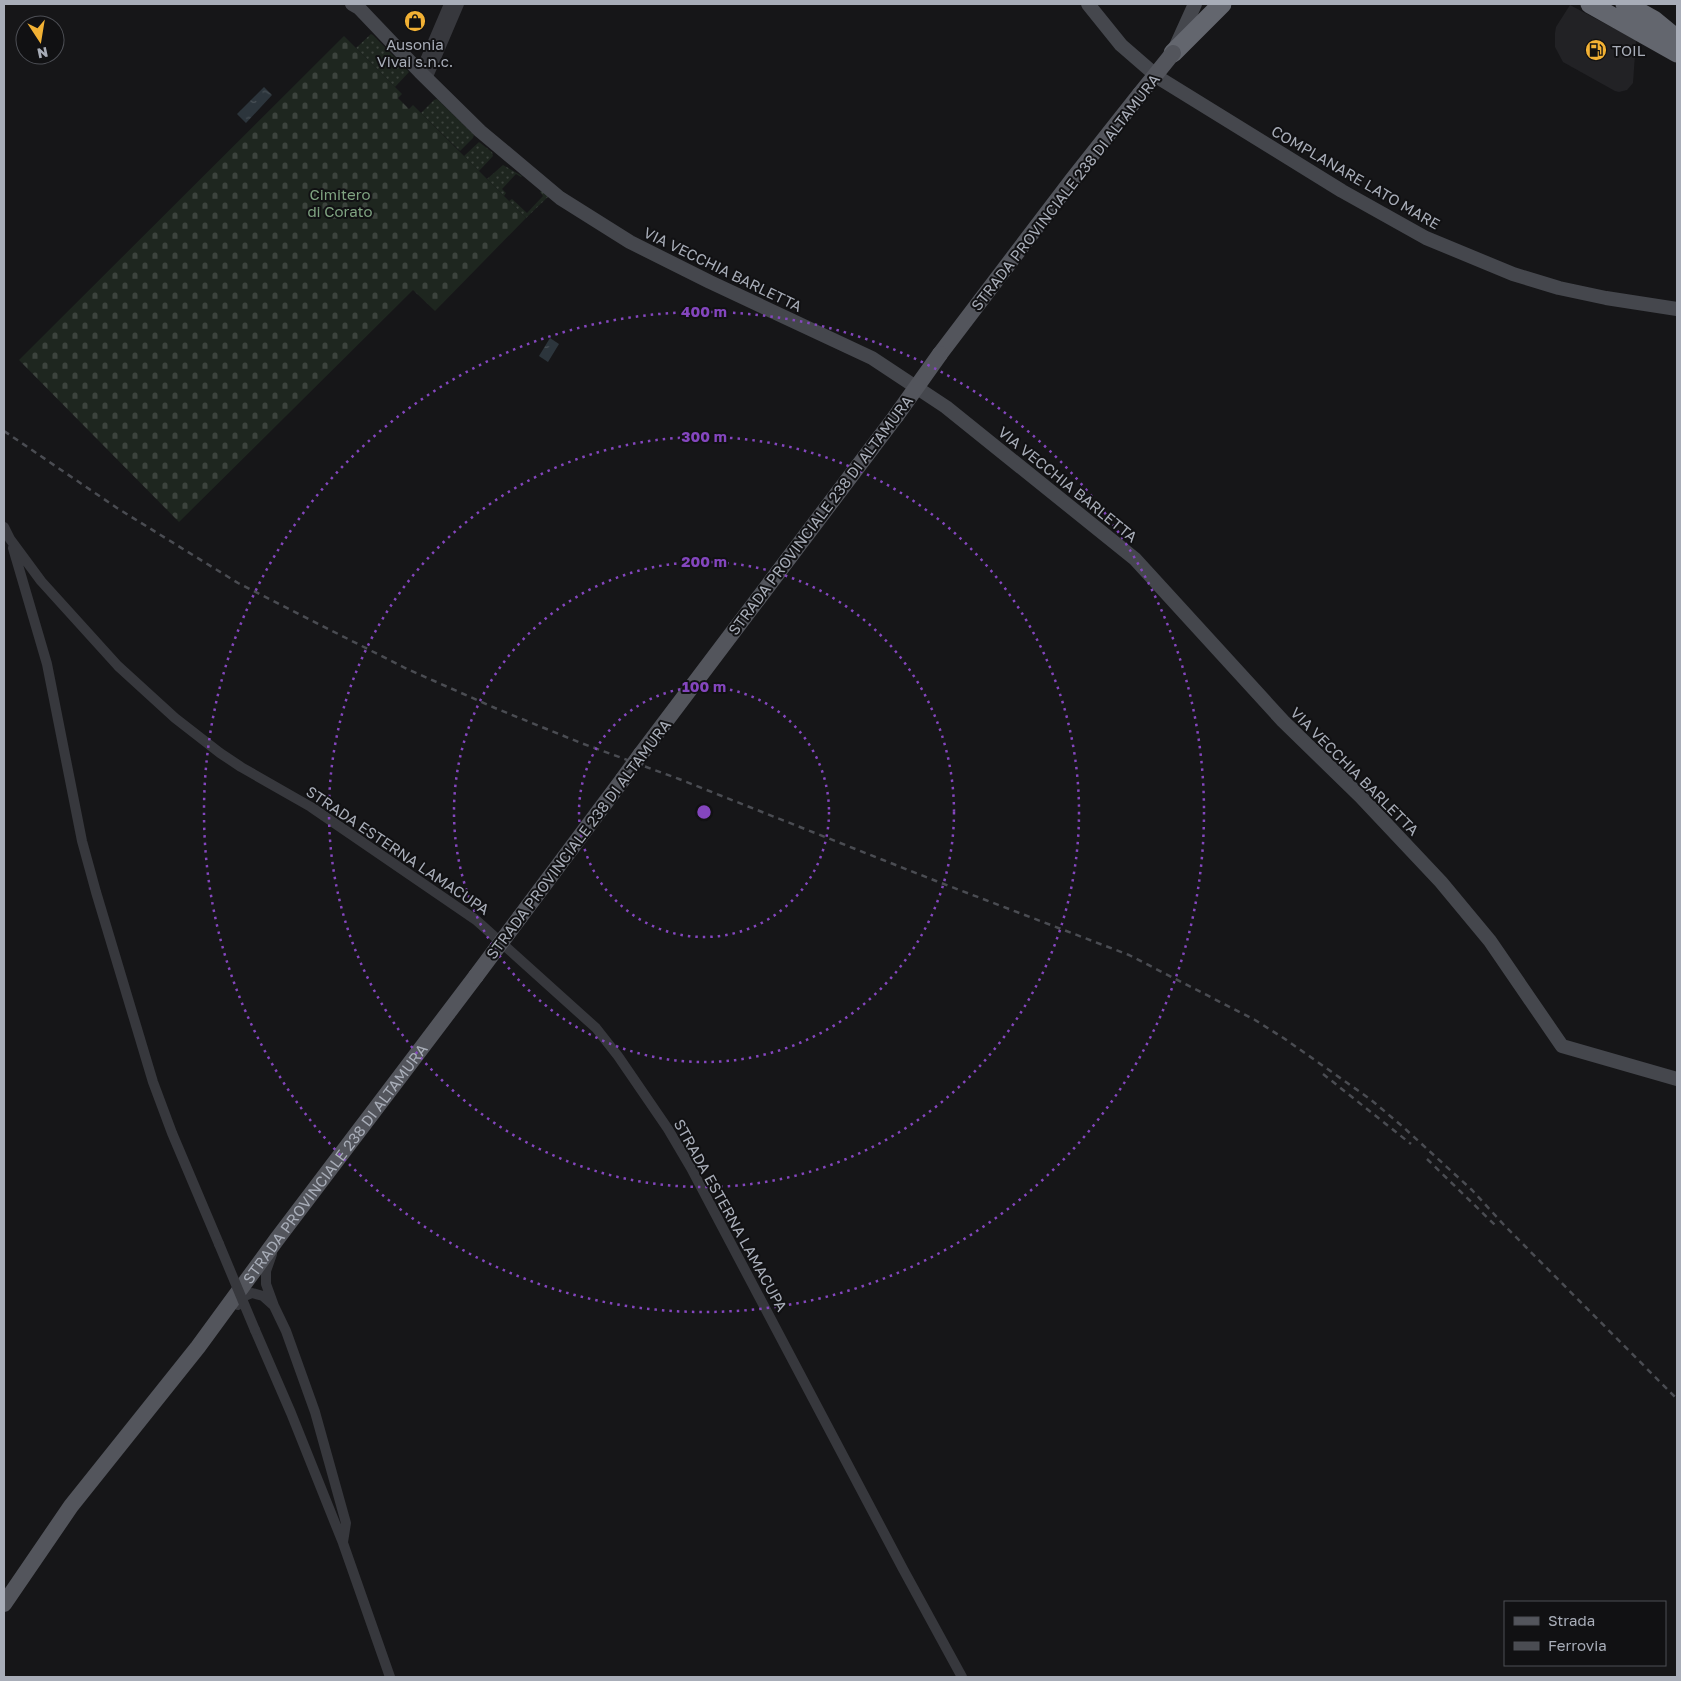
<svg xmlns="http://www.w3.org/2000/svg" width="1681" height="1681" viewBox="0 0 1681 1681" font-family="'Golos Text',sans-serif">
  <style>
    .built { fill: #222225 }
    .grass { fill: url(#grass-dots) }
    .cemetery { fill: url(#cemetery-stones) }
    .water { fill: url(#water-ripples) }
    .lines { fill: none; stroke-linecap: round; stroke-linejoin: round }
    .street { stroke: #37383d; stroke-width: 10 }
    .secondary { stroke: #45474d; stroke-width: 14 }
    .primary { stroke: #53555c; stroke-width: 16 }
    .highway { stroke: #63666e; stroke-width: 19 }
    .rail { stroke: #4a4c52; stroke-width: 2.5; stroke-dasharray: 6 5; stroke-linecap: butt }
    .street-bridge { stroke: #37383d; stroke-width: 10 }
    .primary-bridge { stroke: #53555c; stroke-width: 16 }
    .ring { fill: none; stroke: #8446be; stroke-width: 2.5; stroke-dasharray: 2.5 5 }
    .labels { text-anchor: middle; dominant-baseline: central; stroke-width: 4; stroke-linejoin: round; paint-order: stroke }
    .poi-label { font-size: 15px; fill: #a8adb8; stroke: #111113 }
    .street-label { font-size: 15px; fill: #a8adb8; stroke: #111113 }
    .park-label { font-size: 15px; fill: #7fa381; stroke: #111113 }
    .centre { fill: #8446be; stroke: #111113; stroke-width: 2.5 }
    .ring-label { font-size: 15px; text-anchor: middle; font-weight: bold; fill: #8446be; stroke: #111113; stroke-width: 4; stroke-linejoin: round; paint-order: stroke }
  </style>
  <defs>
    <pattern id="grass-dots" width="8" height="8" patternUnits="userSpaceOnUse" patternTransform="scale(1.25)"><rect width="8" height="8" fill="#1e261f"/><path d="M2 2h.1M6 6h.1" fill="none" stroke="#3c433d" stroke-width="1.8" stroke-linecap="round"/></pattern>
    <pattern id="cemetery-stones" width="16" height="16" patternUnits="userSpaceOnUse" patternTransform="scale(1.25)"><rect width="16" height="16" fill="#1e261f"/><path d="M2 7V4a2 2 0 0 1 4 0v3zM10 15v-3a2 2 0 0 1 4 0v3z" fill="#3c433d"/></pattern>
    <pattern id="water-ripples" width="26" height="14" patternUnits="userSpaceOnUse" patternTransform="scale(1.25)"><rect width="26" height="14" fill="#2c353c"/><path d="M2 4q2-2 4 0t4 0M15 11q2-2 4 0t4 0" fill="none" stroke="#485056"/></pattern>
  </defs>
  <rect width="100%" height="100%" fill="#161618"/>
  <path class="built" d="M1570,5L1636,40L1633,83L1627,90L1619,92L1615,91L1563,62L1555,47V33L1556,27Z"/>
  <path class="grass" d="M371,34L373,35L409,72L395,87L356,48Z
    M437,99L474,135L473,138L460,151L421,113L434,100Z
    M479,142L492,152L493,156L479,171L464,156Z
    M503,165L522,176L521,177L516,174L502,189L506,193L504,196L487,179Z
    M542,190L550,195L526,218L509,201L512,199L527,213L543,196L540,192Z"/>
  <path class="cemetery" d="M344,36L402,94L398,98L409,109L413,105L526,218L435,311L413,290L179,522L19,360Z"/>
  <path class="water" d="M264,87L272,95L246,123L237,114Z
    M550,338L559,344L548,362L539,356Z"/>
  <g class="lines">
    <path class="street" d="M420,72L449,4
      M427,79L459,4
      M4,527L10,539L41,581L118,666L175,718L220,753L241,767L311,807L476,920L596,1028L618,1056L668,1129L691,1168L903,1569L962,1677
      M13,548L47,664L82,841L96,892L153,1082L172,1133L219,1244
      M272,1254L266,1271V1284L274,1306L286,1331L315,1412L346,1523L343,1542
      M238,1305L245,1296L252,1293L263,1296L273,1305
      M255,1330L291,1413L343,1543L390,1677"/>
    <path class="secondary" d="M352,4L359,8L420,72L480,131L560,198L630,242L710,282L872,358L946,407L1135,559L1283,721L1360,796L1441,882L1490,941L1562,1046L1677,1079
      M1088,4L1121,45L1159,78L1342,191L1426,238L1513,274L1559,288L1606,298L1677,309
      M1176,46L1195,4"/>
    <g class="primary">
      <path d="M940,354L1072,180L1140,94"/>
      <path d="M641,754L896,416"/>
      <path d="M520,917L623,779"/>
      <path id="s1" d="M4,1604L71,1506L198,1347L277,1239L476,976"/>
    </g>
    <path class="highway" d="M1590,4L1677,53
      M1625,4L1654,20L1677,39
      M1173,53L1222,4"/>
    <path class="rail" d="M4,431L117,508L238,583L405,668L495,708L581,743L679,779L936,881L1129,955L1255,1020L1285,1039L1370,1099L1402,1126L1472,1190L1504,1225L1677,1399
      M1323,1074L1411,1144
      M1427,1159L1495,1225"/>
    <path class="street-bridge" d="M219,1244L255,1330"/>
    <path class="primary-bridge" d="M1140,94L1173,53
      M896,416L940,354
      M623,779L641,754
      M476,976L520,917"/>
  </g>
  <g class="ring">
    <circle cx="704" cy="812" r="125"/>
    <circle cx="704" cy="812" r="250"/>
    <circle cx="704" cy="812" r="375"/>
    <circle cx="704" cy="812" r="500"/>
  </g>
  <defs>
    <g id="shop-disc" transform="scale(1.125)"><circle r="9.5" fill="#f2b134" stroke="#111113"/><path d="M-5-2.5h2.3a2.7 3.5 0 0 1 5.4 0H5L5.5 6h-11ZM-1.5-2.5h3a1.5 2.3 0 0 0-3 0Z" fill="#111"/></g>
    <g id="fuel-disc" transform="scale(1.125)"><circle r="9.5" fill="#f2b134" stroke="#111113"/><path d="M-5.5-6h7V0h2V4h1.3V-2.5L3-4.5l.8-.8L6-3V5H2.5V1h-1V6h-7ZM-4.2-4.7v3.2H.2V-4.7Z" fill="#111"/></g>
  </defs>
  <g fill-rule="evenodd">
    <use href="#shop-disc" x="415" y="21"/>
    <use href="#fuel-disc" x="1596" y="50"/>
  </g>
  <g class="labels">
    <g class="poi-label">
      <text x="415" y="44">Ausonia<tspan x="415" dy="17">Vivai s.n.c.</tspan></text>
      <text x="1612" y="50" text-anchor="start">TOIL</text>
    </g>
    <g class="street-label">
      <text transform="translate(1356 177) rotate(30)">COMPLANARE LATO MARE</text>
      <text transform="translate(1065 192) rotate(-52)">STRADA PROVINCIALE 238 DI ALTAMURA</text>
      <text transform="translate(723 269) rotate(26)">VIA VECCHIA BARLETTA</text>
      <text transform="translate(1068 484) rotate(39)">VIA VECCHIA BARLETTA</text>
      <text transform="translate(820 515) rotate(-53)">STRADA PROVINCIALE 238 DI ALTAMURA</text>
      <text transform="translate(1355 771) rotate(45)">VIA VECCHIA BARLETTA</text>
      <text transform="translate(578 839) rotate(-53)">STRADA PROVINCIALE 238 DI ALTAMURA</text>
      <text transform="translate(398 850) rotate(34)">STRADA ESTERNA LAMACUPA</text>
      <text stroke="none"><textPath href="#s1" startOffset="551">STRADA PROVINCIALE 238 DI ALTAMURA</textPath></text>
      <text transform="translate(731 1215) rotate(61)">STRADA ESTERNA LAMACUPA</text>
    </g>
    <g class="park-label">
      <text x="340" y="194">Cimitero<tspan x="340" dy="17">di Corato</tspan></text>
    </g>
  </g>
  <circle cx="704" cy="812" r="8" class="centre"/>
  <g class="ring-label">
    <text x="704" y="317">400 m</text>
    <text x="704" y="442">300 m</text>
    <text x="704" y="567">200 m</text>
    <text x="704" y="692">100 m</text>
  </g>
  <rect width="1681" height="1681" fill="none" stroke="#a8adb8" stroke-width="10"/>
  <rect x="1504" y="1601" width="162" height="65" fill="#111113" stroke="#4d4f55"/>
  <rect x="1514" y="1617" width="25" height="8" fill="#53555c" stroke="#4d4f55"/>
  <text x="1548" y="1626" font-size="15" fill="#a8adb8">Strada</text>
  <rect x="1514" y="1642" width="25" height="8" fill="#4a4c52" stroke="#4d4f55"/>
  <text x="1548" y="1651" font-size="15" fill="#a8adb8">Ferrovia</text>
  <g transform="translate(40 40) rotate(168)"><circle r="24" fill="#111113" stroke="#4d4f55"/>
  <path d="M0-4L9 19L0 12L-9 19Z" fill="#f2b134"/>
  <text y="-8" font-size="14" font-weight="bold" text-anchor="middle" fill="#a8adb8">N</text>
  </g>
</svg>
